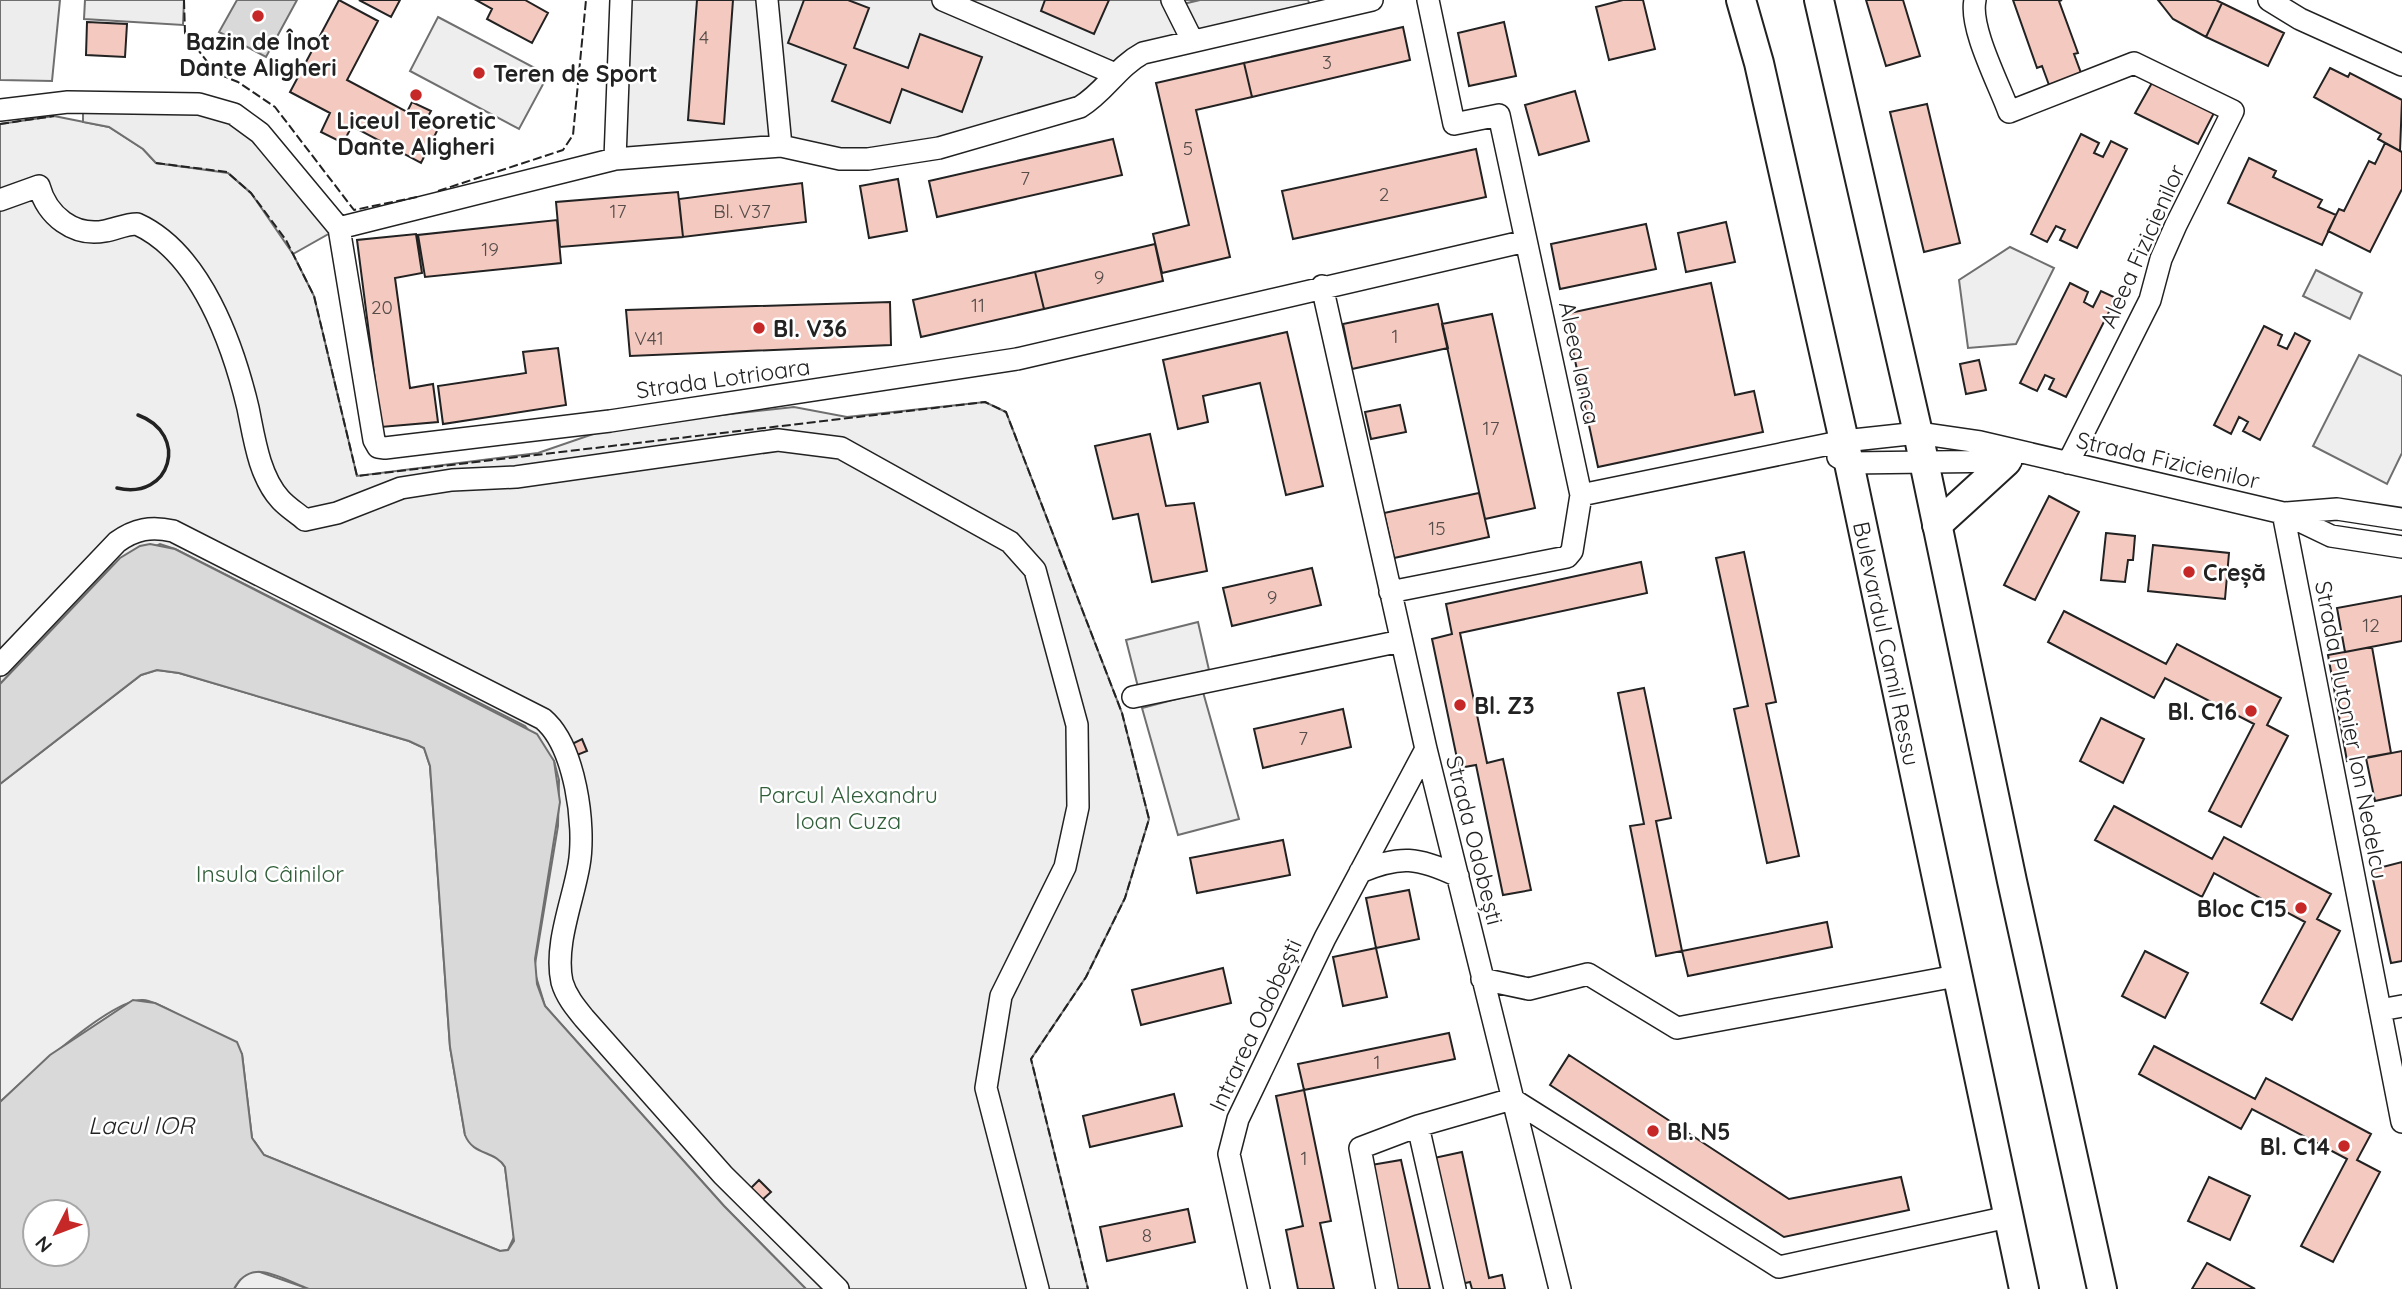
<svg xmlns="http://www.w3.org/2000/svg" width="2402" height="1289" viewBox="0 0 2402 1289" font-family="Quicksand,sans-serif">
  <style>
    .green { fill: #eee; stroke: #6f6f6f; stroke-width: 2 }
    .parking { fill: #ededed; stroke: #6f6f6f; stroke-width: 2 }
    .water { fill: #d9d9d9; stroke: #6f6f6f; stroke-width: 2; fill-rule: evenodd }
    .building { fill: #f3c9c0; stroke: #222; stroke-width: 2 }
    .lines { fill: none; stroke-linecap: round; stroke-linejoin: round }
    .minor-casing { stroke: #222; stroke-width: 24 }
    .major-casing { stroke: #222; stroke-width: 32 }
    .minor { stroke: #fff; stroke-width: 21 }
    .major { stroke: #fff; stroke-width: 28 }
    .fence { stroke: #222; stroke-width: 2; stroke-dasharray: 9 3.5; stroke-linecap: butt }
    .wall { stroke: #222; stroke-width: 3.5 }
    .poi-dot { fill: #c62828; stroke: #fff; stroke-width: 2.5 }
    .labels { text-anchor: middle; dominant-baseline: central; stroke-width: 5; stroke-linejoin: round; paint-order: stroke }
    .number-label { font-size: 19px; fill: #564c4a }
    .poi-label { font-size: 23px; font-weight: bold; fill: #222; stroke: #fff; text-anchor: start }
    .street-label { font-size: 23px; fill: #222; stroke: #fff }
    .park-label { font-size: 23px; fill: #2f5e38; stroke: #fff }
    .water-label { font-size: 24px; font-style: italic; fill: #222; stroke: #fff }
  </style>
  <rect width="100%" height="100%" fill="#fff"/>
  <path class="green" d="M621,0H1200L1176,7L1192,40L1143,53L1105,88L904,155L781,146L615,159Z
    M438,17L548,75L519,129L410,71Z
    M54,116L109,127L143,149L156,163L227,172L251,193L286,240L314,296L357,476L538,453L599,432L686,419L794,407L847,417L985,402L1006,412L1122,713L1149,819L1125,898L1086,977L1031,1059L1088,1289H806L724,1206L545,1006L534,970L558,826L559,780L554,761L525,726L175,549L160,544L113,565L0,684V124Z
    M2010,247L2054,268L2016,344L1968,348L1959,280Z
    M2316,270L2362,293L2350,319L2303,296Z
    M2359,355L2402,376V453L2387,484L2313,446Z
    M1198,622L1209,670L1138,687L1126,640Z
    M157,670L179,673L409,741L424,748L430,766L450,1047L465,1135L500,1160L505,1167L514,1237L508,1250L500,1251L264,1155L252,1138L242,1054C222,1043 163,1001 143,1000C111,998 25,1079 0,1102V784L141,675Z
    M1203,692L1239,819L1178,835L1142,708Z
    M254,1270L309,1289H234L244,1274Z"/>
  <path class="parking" d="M0,0H60L52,81L0,80Z
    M85,0H184L183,25L84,19Z
    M1200,0H1308L1313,13L1192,40L1175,6Z
    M83,103L223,110L339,228L293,254L251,193L228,173L156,163L143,149L109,127L83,122Z"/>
  <path class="water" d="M237,0H297L266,57L219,32Z
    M150,544L175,549L537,734L554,761L560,802L535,959L537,984L545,1006L724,1206L806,1289H309C282,1279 251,1256 234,1289H0V1102L50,1055L133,1000L155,1003L237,1042L242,1054L252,1138L264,1155L500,1251L508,1250L514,1241L505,1167C495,1150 473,1156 465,1135L450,1047L430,766L424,748L409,741L179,673L157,670L141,675L0,784V684L120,558L140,546ZM77,1212V1254H35V1212Z"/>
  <path class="building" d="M339,0L378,21L347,80L407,112L412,102L431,111L426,120L439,127L421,163L352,126L343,143L321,132L330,113L290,92Z
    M359,0H400L391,17Z
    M476,0H525L548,13L532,43L487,19L492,9Z
    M697,0H733L724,124L688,120Z
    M804,0H848L869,8L854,48L908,68L920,34L982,57L962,112L902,89L890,123L832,101L846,65L788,43Z
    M1045,0H1109L1094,34L1041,11Z
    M1623,0H1643L1655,49L1609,60L1596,7Z
    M1866,0H1903L1920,56L1886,66Z
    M2013,0H2062L2059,1L2078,53L2074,54L2081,73L2049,85L2042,66L2037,68Z
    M2158,0H2216L2222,3L2206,37L2173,19Z
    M2222,3L2284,33L2268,66L2206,37Z
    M87,22L127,24L125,57L86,55Z
    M1504,22L1516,76L1469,86L1458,33Z
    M1403,27L1410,60L1252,97L1244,63Z
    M1244,63L1252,97L1196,110L1230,257L1162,273L1153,234L1189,225L1156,83Z
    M2330,68L2348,77L2350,73L2402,100L2400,151L2378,139L2381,134L2314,97Z
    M2153,81L2215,111L2198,144L2135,113Z
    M1575,91L1589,141L1539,155L1525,105Z
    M1927,104L1960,243L1924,252L1890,112Z
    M2081,134L2099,143L2094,153L2103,157L2111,141L2127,149L2077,248L2060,240L2065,230L2056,226L2047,242L2031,234Z
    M1113,139L1122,175L937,217L929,181Z
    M2385,143L2402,152V189L2370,252L2328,231L2339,209L2344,211L2369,161L2375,164Z
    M1476,149L1486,197L1293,239L1282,191Z
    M2249,158L2276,171L2273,177L2322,200L2318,207L2336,215L2322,245L2228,203Z
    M898,179L907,231L869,238L860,186Z
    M802,183L806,222L683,237L679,199Z
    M678,192L683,237L560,247L556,202Z
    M557,220L561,263L425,277L418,235Z
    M1726,222L1735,262L1686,272L1678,233Z
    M1646,224L1656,269L1560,289L1551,244Z
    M416,234L422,273L395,278L410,388L433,384L438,422L381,427L357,240Z
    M1155,244L1163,281L1044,309L1035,272Z
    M1035,272L1044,309L921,337L913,300Z
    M1711,283L1735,395L1754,391L1763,432L1598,467L1565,314Z
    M2070,283L2088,292L2084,302L2093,307L2101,291L2116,298L2066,397L2049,389L2054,379L2045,375L2037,391L2020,383Z
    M890,302L891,345L630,356L626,310Z
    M1438,304L1448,348L1352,369L1343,324Z
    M1492,314L1535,508L1485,519L1442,324Z
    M2264,326L2282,335L2278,345L2287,349L2295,333L2310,341L2260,440L2243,431L2248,422L2239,417L2231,434L2214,425Z
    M1287,332L1323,486L1286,495L1260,383L1203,396L1208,422L1178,429L1163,360Z
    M558,348L566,405L443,424L438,386L526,373L523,352Z
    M1979,360L1986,390L1966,394L1960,364Z
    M1400,405L1406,432L1371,439L1365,412Z
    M1150,434L1166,506L1194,503L1207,571L1152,582L1138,514L1113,519L1095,446Z
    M1479,493L1489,537L1394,558L1384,513Z
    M2049,496L2079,512L2035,600L2004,585Z
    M2106,533L2135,536L2133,560H2128L2125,582L2101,580Z
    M2153,545L2229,553L2225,599L2148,591Z
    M1744,552L1776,702L1766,704L1799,856L1767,863L1734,709L1748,706L1716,558Z
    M1641,562L1647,593L1460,633L1487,763L1503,759L1531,890L1503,895L1476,765L1459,768L1432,639L1452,634L1446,604Z
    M1312,568L1321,605L1232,626L1223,588Z
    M2402,596V641L2345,652L2337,608Z
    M2064,611L2166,664L2177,644L2281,698L2267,725L2288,736L2241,827L2209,811L2254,724L2165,678L2154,698L2048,642Z
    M2372,647L2391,753L2347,761L2328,655Z
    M1644,688L1671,818L1656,821L1682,951L1656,956L1630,826L1644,824L1618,693Z
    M1343,709L1351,747L1263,768L1254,729Z
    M2101,718L2144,739L2123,783L2080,761Z
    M582,739L587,751L577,755L572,744Z
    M2402,751V795L2375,801L2366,758Z
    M2114,806L2212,859L2224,837L2331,894L2317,919L2340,931L2292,1020L2261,1003L2305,922L2214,873L2202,897L2095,840Z
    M1283,840L1290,875L1197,893L1190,858Z
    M2402,862V961L2391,963L2371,870Z
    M1409,890L1419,939L1376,948L1366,898Z
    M1827,922L1832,947L1688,976L1682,951Z
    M1376,948L1387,997L1343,1006L1333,957Z
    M2145,951L2188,973L2165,1018L2122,996Z
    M1223,968L1231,1003L1141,1025L1132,990Z
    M1449,1033L1455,1059L1304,1090L1298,1064Z
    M2154,1046L2255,1099L2266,1078L2371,1134L2357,1160L2380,1172L2333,1262L2301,1246L2347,1159L2252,1109L2241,1129L2139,1074Z
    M1569,1055L1789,1199L1901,1177L1909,1210L1784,1237L1550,1085Z
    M1304,1090L1331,1221L1320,1223L1334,1289H1298L1286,1230L1303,1226L1276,1096Z
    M1174,1094L1182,1126L1090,1147L1083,1116Z
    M1462,1152L1489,1278L1502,1275L1505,1289H1472L1470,1282L1461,1284L1434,1158Z
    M1401,1160L1430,1289H1397L1371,1165Z
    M2209,1177L2250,1196L2230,1240L2188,1221Z
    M759,1180L771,1192L761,1201L749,1190Z
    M1188,1209L1195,1242L1107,1261L1100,1227Z
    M2207,1263L2255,1289H2192Z"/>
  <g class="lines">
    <g class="minor-casing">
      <path id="minor" d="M767,0L781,146
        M943,0L1115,74
        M1172,0L1192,40
        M1428,0L1454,124L1499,115L1581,495
        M1975,0C1969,28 1999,84 2009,112L2134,63L2233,111L2176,225L2161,259L2150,300L2068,463
        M2269,0L2300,19L2402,65
        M0,110L68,102L199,104L234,114L260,133L339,228L374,440L378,447L385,448L610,421L1017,359L1526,241
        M615,159L621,0
        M0,200L39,186C47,216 74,237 105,231C116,229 126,224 137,224C201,253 233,345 248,408C254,437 259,476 280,499C287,507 297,513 305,520L337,513L401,488L452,480L516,477L778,440L841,448L1010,542L1035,570L1077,725L1078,807L1065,867L1001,996L986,1088L1038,1289
        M339,228L615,159L781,146L840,159H868L939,148L1080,107C1105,92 1117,67 1143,53L1372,0
        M1322,286L1426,749L1560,1289
        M1838,457L1849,463L2011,461
        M2283,513L2402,1122
        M2285,513L2337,509L2402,519
        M1390,592L1567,557L1572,551L1581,495L1844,441L1918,433L1980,442L2283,513L2331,536L2402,547
        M0,665L117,542C135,529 151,526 173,531L543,719C575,746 586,825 579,865C573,901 554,945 562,982C566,996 575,1007 584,1018L723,1175L838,1289
        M1133,697L1401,641
        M1360,872C1400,855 1418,857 1458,876
        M1482,979L1529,989L1588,974L1677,1028L1956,976
        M2380,1010L2402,1006
        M1418,1126L1455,1289
        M1259,1289L1229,1154L1238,1119L1325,938L1426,749
        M1387,1289L1360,1148L1418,1126L1512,1099L1779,1267L2008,1217"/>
    </g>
    <g class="major-casing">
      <g id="major">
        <path id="s1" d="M1741,0L1759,63L1849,463L2024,1289"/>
        <path d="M1819,0L1918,433L2012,881L2102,1289"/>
        <path d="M1937,525L2006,462"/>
      </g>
    </g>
    <use href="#minor" class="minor"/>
    <use href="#major" class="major"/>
    <path class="fence" d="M184,0L185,33L216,73L238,82L275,107L354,210L417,197
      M0,124L54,116
      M156,163L227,172L251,193L286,240L314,296L357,476L985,402L1006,412L1122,713L1149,819L1125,898L1086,977L1031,1059L1088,1289
      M438,191L563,150L573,135L586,0"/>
    <path class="wall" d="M117,488C171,501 190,434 138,415"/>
  </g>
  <g class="poi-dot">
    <circle cx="258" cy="16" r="7"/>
    <circle cx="479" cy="73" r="7"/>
    <circle cx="416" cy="95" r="7"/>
    <circle cx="759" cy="328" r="7"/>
    <circle cx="2189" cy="572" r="7"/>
    <circle cx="1460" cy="705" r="7"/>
    <circle cx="2251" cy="711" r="7"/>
    <circle cx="2301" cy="908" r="7"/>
    <circle cx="1653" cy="1131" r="7"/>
    <circle cx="2344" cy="1146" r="7"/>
  </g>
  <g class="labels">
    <g class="number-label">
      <text x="704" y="37">4</text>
      <text x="1327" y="62">3</text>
      <text x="1188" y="148">5</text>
      <text x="1025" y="178">7</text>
      <text x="1384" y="194">2</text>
      <text x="618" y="211">17</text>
      <text x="742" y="211">Bl. V37</text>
      <text x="490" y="249">19</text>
      <text x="1099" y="277">9</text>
      <text x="978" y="305">11</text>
      <text x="382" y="307">20</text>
      <text x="1395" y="336">1</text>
      <text x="649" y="338">V41</text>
      <text x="1491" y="428">17</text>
      <text x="1437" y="528">15</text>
      <text x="1272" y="597">9</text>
      <text x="2371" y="625">12</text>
      <text x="1303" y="738">7</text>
      <text x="1377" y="1062">1</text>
      <text x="1304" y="1158">1</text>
      <text x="1147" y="1235">8</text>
    </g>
    <g class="poi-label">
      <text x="258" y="41" text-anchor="middle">Bazin de Înot<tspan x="258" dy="26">Dante Aligheri</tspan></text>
      <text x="493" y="73">Teren de Sport</text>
      <text x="416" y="120" text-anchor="middle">Liceul Teoretic<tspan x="416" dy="26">Dante Aligheri</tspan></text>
      <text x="773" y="328">Bl. V36</text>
      <text x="2203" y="572">Creșă</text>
      <text x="1474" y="705">Bl. Z3</text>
      <text x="2237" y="711" text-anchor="end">Bl. C16</text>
      <text x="2287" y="908" text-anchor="end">Bloc C15</text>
      <text x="1667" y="1131">Bl. N5</text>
      <text x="2330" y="1146" text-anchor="end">Bl. C14</text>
    </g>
    <g class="street-label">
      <text transform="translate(2142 246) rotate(-66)">Aleea Fizicienilor</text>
      <text transform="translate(1580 363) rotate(78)">Aleea Ianca</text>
      <text transform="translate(723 378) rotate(-8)">Strada Lotrioara</text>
      <text transform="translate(2168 460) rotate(13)">Strada Fizicienilor</text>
      <text stroke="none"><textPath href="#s1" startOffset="660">Bulevardul Camil Ressu</textPath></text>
      <text transform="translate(2352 730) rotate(79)">Strada Plutonier Ion Nedelcu</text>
      <text transform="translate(1475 840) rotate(76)">Strada Odobești</text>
      <text transform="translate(1255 1025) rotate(-65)">Intrarea Odobești</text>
    </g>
    <g class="park-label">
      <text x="848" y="794">Parcul Alexandru<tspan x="848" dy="26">Ioan Cuza</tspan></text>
      <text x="270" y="873">Insula Câinilor</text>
    </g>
    <g class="water-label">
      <text x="141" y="1125">Lacul IOR</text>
    </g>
  </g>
  <g transform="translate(56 1233) rotate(228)"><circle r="33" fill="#ffffff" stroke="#a7a7a7" stroke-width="2"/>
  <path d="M0-5L12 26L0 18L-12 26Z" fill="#c62828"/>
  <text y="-10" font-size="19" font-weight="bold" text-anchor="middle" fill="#222222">N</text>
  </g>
</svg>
